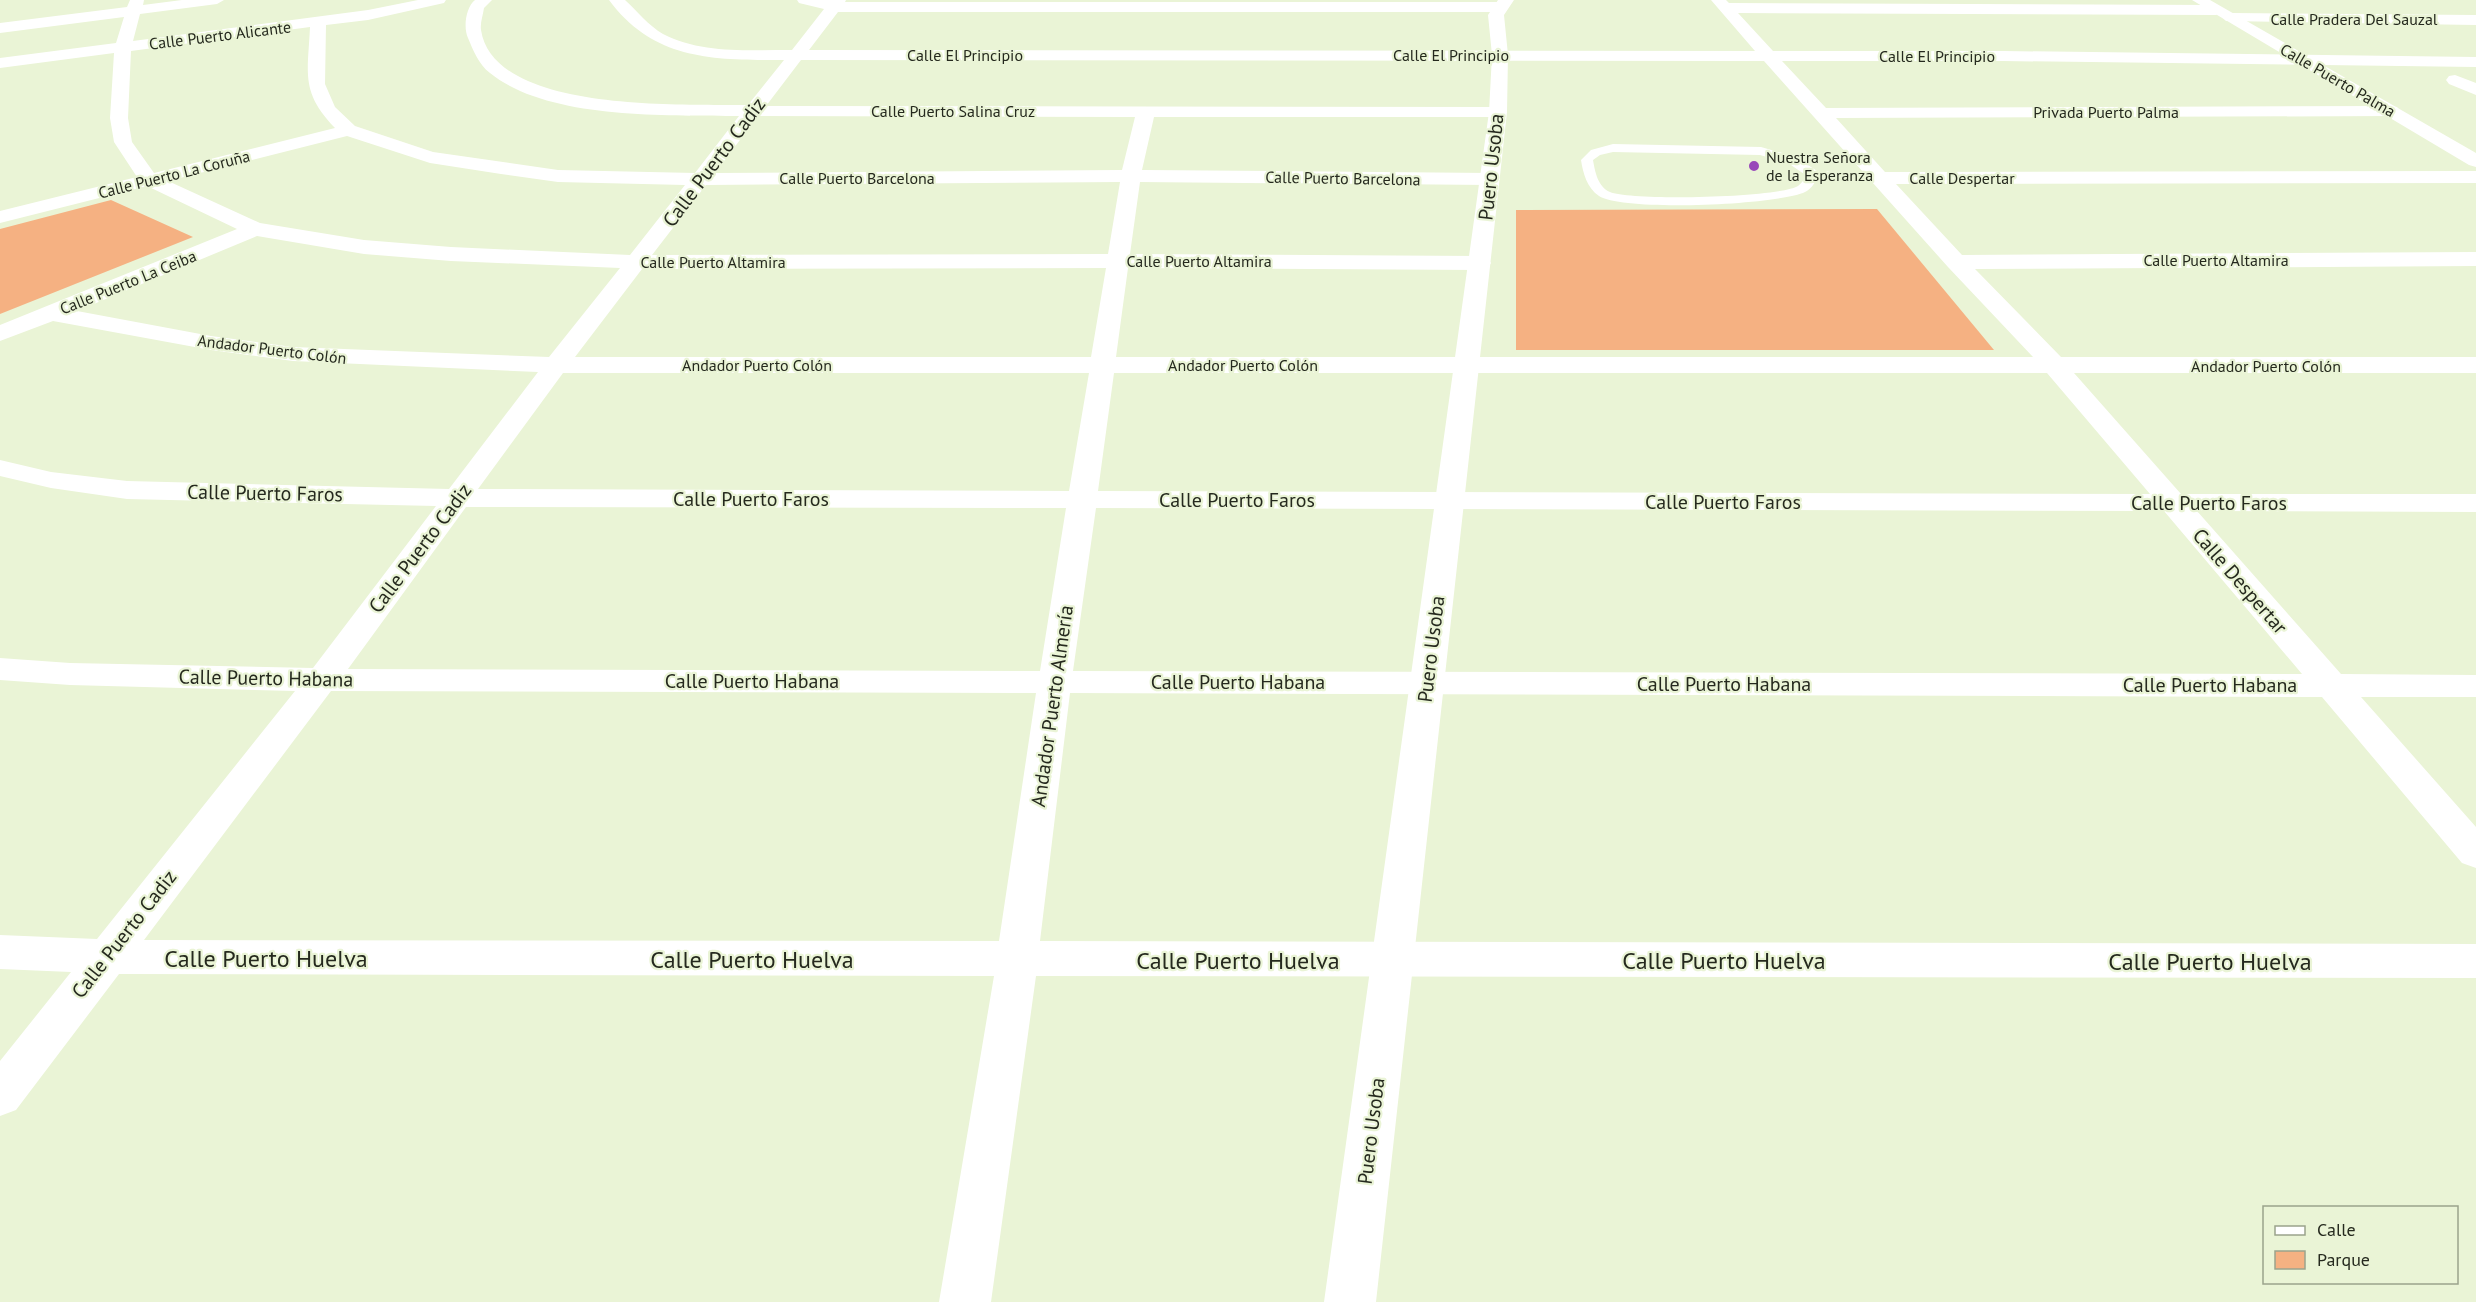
<svg xmlns="http://www.w3.org/2000/svg" width="2476" height="1302" viewBox="0 0 2476 1302" font-family="'PT Sans',sans-serif">
  <style>
    .green { fill: #f5b182 }
    .lines { fill: none; stroke-linecap: round; stroke-linejoin: round }
    .lane { fill: #fff; fill-rule: evenodd }
    .street { fill: #fff; fill-rule: evenodd }
    .secondary { fill: #fff; fill-rule: evenodd }
    .poi-dot { fill: #9848b9; stroke: #eaf4d6; stroke-width: 2 }
    .labels { text-anchor: middle; dominant-baseline: central; stroke-width: 4.5; stroke-linejoin: round; paint-order: stroke }
    .far-street-label { font-size: 16px; fill: #25291e; stroke: #eaf4d6 }
    .far-poi-label { font-size: 16px; fill: #25291e; stroke: #eaf4d6; text-anchor: start }
    .street-label { font-size: 20px; fill: #25291e; stroke: #eaf4d6 }
    .near-street-label { font-size: 24px; fill: #25291e; stroke: #eaf4d6 }
  </style>
  <rect width="100%" height="100%" fill="#eaf4d6"/>
  <path class="green" d="M111,200L193,237L0,314V229Z
    M1877,209L1994,350H1516V210Z"/>
  <g class="lines">
    <path class="lane" d="M1613,144L1761,147L1796,157L1817,171L1880,174L1886,178L1880,182L1817,179C1814,184 1810,190 1805,192C1777,205 1624,212 1599,196C1587,188 1583,173 1581,160L1591,150ZM1613,152L1760,155L1788,163L1807,176C1804,179 1801,184 1798,186C1778,198 1631,201 1610,192C1598,187 1595,172 1593,160L1600,155Z"/>
    <path class="street" d="M130,0H144L143,5L182,0H224L217,4L140,14L133,41L368,10L418,0H446L444,3L368,20L326,25L325,84L335,107L355,126L433,152L558,170L695,173L739,116C667,115 548,120 490,73C479,65 473,50 468,38C463,27 466,7 475,0H492L484,8C483,15 480,23 481,30C494,114 686,104 748,105L784,60C715,60 654,61 609,0H625C637,11 649,26 663,34C701,54 750,50 792,50L824,9L799,3L797,0H846L845,2H1499L1507,7L1499,12H838L809,50L1755,51L1711,0H1726L1729,3L2216,5L2224,10L2216,15L1738,13L1773,51H2003L2476,57V67L2003,61H1782L1826,108L2391,106L2397,107L2400,111L2397,115L2391,116L1836,118L1885,172L2476,171V183L1896,184L1962,255L2476,252V266L1975,269L2061,357H2476V373H2074L2181,494H2476V512L2197,511L2341,674L2476,675V697H2361L2476,827V868L2462,863L2322,697L1070,693L1040,941L2476,944V978L1036,976L991,1302H939L994,976L119,974L16,1110L0,1116V1061L71,972L0,969V935L97,939L295,691L70,685L0,680V658L70,663L313,668L436,506L127,499L51,488L0,476V460L51,472L127,481L449,489L538,372L293,361L211,350L53,321L0,341V325L237,229L147,186L0,223V211L137,177L114,142L110,118L114,53L0,68V58L116,43L124,17L0,33V23L127,7ZM310,27C308,73 300,92 335,128L154,173L132,142L128,118L131,51ZM801,60L1764,61L1948,267L2033,357H1116L1128,268L1480,270L1488,268L1491,263L1488,258L1480,256L1130,254L1140,182L1490,185L1497,183L1500,179L1497,175L1490,173L1142,170L1154,117H1498L1504,116L1507,112L1504,108L1498,107L766,106ZM758,116L1135,117L1122,170L715,173ZM347,136L430,163L501,174L558,182L685,185L630,255L451,247L364,240L260,223L168,181ZM1120,182L1108,254L652,255L706,185ZM257,236L364,254L451,261L620,268L549,357L293,347L211,336L77,311ZM1106,268L1091,357H575L642,269ZM563,373H1089L1069,491L478,489ZM1114,373H2047L2150,494L1098,491ZM466,507L1066,508L1040,671L348,669ZM1096,508L2164,511L2302,674L1073,671ZM331,691L1036,693L999,941L144,940Z
      M2231,13L2476,15V25L2226,21L2223,18Z
      M2455,75L2476,83V95L2449,84L2446,80L2449,76Z"/>
    <path class="secondary" d="M1498,0H1514L1504,15L1508,55L1507,112L1376,1302H1324L1489,112L1492,55L1488,15Z
      M2192,0H2210L2476,153V167L2469,165Z"/>
  </g>
  <circle class="poi-dot" cx="1754" cy="166" r="6"/>
  <g class="labels">
    <g class="far-street-label">
      <text x="2354" y="19">Calle Pradera Del Sauzal</text>
      <text transform="translate(220 35) rotate(-7)">Calle Puerto Alicante</text>
      <text x="965" y="55">Calle El Principio</text>
      <text x="1451" y="55">Calle El Principio</text>
      <text x="1937" y="56">Calle El Principio</text>
      <text transform="translate(2338 80) rotate(30)">Calle Puerto Palma</text>
      <text x="953" y="111">Calle Puerto Salina Cruz</text>
      <text x="2106" y="112">Privada Puerto Palma</text>
      <text transform="translate(174 174) rotate(-14)">Calle Puerto La Coruña</text>
      <text x="857" y="178">Calle Puerto Barcelona</text>
      <text transform="translate(1343 178) rotate(1)">Calle Puerto Barcelona</text>
      <text x="1962" y="178">Calle Despertar</text>
      <text x="2216" y="260">Calle Puerto Altamira</text>
      <text x="1199" y="261">Calle Puerto Altamira</text>
      <text x="713" y="262">Calle Puerto Altamira</text>
      <text transform="translate(128 282) rotate(-22)">Calle Puerto La Ceiba</text>
      <text transform="translate(272 349) rotate(7)">Andador Puerto Colón</text>
      <text x="757" y="365">Andador Puerto Colón</text>
      <text x="1243" y="365">Andador Puerto Colón</text>
      <text x="2266" y="366">Andador Puerto Colón</text>
    </g>
    <g class="far-poi-label">
      <text x="1766" y="157">Nuestra Señora<tspan x="1766" dy="18">de la Esperanza</tspan></text>
    </g>
    <g class="street-label">
      <text transform="translate(714 162) rotate(-53)">Calle Puerto Cadiz</text>
      <text transform="translate(1491 167) rotate(-84)">Puero Usoba</text>
      <text transform="translate(265 493) rotate(1)">Calle Puerto Faros</text>
      <text x="751" y="499">Calle Puerto Faros</text>
      <text x="1237" y="500">Calle Puerto Faros</text>
      <text x="1723" y="502">Calle Puerto Faros</text>
      <text x="2209" y="503">Calle Puerto Faros</text>
      <text transform="translate(420 548) rotate(-53)">Calle Puerto Cadiz</text>
      <text transform="translate(2240 581) rotate(49)">Calle Despertar</text>
      <text transform="translate(1431 649) rotate(-83)">Puero Usoba</text>
      <text transform="translate(266 678) rotate(1)">Calle Puerto Habana</text>
      <text x="752" y="681">Calle Puerto Habana</text>
      <text x="1238" y="682">Calle Puerto Habana</text>
      <text x="1724" y="684">Calle Puerto Habana</text>
      <text x="2210" y="685">Calle Puerto Habana</text>
      <text transform="translate(1052 706) rotate(-82)">Andador Puerto Almería</text>
      <text transform="translate(124 934) rotate(-52)">Calle Puerto Cadiz</text>
      <text transform="translate(1371 1131) rotate(-83)">Puero Usoba</text>
    </g>
    <g class="near-street-label">
      <text x="266" y="958">Calle Puerto Huelva</text>
      <text x="752" y="959">Calle Puerto Huelva</text>
      <text x="1238" y="960">Calle Puerto Huelva</text>
      <text x="1724" y="960">Calle Puerto Huelva</text>
      <text x="2210" y="961">Calle Puerto Huelva</text>
    </g>
  </g>
  <rect x="2263" y="1206" width="195" height="78" fill="#eaf4d6" stroke="#9ba38c" stroke-width="1.5"/>
  <rect x="2275" y="1226" width="30" height="9" fill="#ffffff" stroke="#9ba38c" stroke-width="1.5"/>
  <text x="2317" y="1236" font-size="18" fill="#25291e">Calle</text>
  <rect x="2275" y="1251" width="30" height="18" fill="#f5b182" stroke="#9ba38c" stroke-width="1.5"/>
  <text x="2317" y="1266" font-size="18" fill="#25291e">Parque</text>
</svg>
